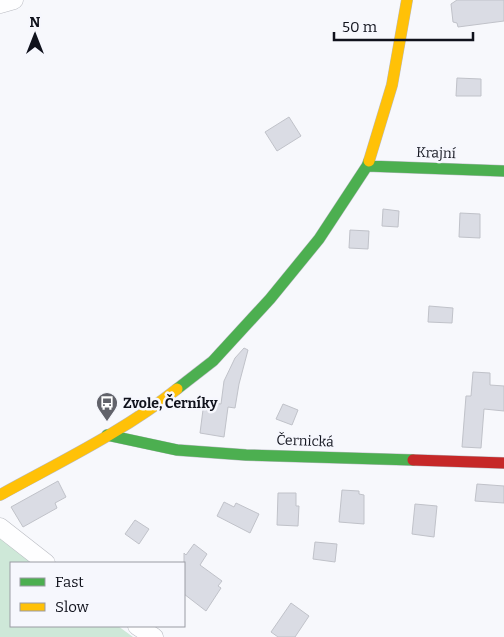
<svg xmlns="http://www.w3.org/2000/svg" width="504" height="637" viewBox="0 0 504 637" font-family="Bitter,serif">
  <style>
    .green { fill: #cee8d8 }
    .building { fill: #dadce4; stroke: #c0c2c9 }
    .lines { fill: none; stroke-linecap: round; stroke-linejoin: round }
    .street-casing { stroke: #b9bbc2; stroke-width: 19 }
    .fast-casing { stroke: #b9bbc2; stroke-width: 12 }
    .slow-casing { stroke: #b9bbc2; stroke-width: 12 }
    .jam-casing { stroke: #b9bbc2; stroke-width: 12 }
    .street { stroke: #fefeff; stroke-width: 18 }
    .fast { stroke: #4caf50; stroke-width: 11 }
    .slow { stroke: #ffc107; stroke-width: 11 }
    .jam { stroke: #c62828; stroke-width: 11 }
    .labels { text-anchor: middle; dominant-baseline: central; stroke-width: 5; stroke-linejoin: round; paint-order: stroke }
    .street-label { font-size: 14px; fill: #10121c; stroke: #f6f7fd }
    .poi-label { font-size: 14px; font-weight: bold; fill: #10121c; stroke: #f6f7fd; text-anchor: start }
  </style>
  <rect width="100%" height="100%" fill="#f7f8fc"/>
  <path class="green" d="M0,536L36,563H11V626H118L133,637H0Z"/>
  <path class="building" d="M457,0H504V21L458,27L457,23L453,22L451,4Z
    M457,78L481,79V96H456Z
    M289,117L301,136L277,151L265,132Z
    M383,209L399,211L398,227L382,226Z
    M460,213L480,214V238L459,237Z
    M350,230L369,231L368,249L349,248Z
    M429,306L453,308L452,323L428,322Z
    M244,348L248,350L239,384L235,408L228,407L224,437L200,433L204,402L221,404L224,381L235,358Z
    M473,372L490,373V385L504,386V411L484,409L481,448L462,447L466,396H471Z
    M283,404L298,410L292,425L276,419Z
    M58,481L66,497L55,503L57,508L23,527L11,507Z
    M477,484L504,486V503L475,501Z
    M342,490L359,491V494L364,495V524L339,522Z
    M278,493H296V506H299L298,526L277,525Z
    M224,502L234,507L236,503L259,514L250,533L217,516Z
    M415,504L437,506L434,537L412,534Z
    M135,520L149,529L139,544L125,534Z
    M315,542L337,544L335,562L313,559Z
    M194,544L207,554L200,565L222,581L218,586L221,588L206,611L184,594V553L186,555Z
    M291,603L309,616L295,637H278L271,632Z"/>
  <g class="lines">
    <g class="street-casing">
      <path id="street" d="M0,4L14,0
        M0,527L46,563
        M137,626L154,637"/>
    </g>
    <g class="fast-casing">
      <path id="fast" d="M367,166L504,171
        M177,389L213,361L270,299L319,239L367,166L369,161
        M107,435L177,450L246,455L413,460"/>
    </g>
    <g class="slow-casing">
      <path id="slow" d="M369,161L392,85L407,0
        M0,495C58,463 126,430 177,389"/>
    </g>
    <g class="jam-casing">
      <path id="jam" d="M413,460L504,463"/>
    </g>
    <use href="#street" class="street"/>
    <use href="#fast" class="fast"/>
    <use href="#slow" class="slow"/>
    <use href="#jam" class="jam"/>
  </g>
  <defs>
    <g id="bus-pin" transform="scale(1.125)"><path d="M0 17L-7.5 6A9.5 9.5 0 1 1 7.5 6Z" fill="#61626a" stroke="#f6f7fd"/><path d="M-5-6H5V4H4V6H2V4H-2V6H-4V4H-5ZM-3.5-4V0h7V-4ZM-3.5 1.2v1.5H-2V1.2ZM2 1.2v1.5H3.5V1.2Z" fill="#fff"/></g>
  </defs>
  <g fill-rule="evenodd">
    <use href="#bus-pin" x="107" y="403"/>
  </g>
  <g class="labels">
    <g class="street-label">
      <text transform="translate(436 153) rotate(2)">Krajní</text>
      <text transform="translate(305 441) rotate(2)">Černická</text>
    </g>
    <g class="poi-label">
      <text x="123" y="403">Zvole, Černíky</text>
    </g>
  </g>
  <rect x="10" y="562" width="175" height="65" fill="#f6f7fd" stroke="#9a9ba3"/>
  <rect x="20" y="578" width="25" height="8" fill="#4caf50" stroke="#9a9ba3"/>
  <text x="55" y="587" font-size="15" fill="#10121c">Fast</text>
  <rect x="20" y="603" width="25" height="8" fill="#ffc107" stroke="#9a9ba3"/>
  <text x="55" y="612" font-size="15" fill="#10121c">Slow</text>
  <g transform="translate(35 35)" stroke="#f6f7fd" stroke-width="4" paint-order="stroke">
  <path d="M0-4L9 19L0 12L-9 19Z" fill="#10121c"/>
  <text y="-8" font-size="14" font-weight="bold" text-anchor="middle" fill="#10121c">N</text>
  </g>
  <path d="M334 32v8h139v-8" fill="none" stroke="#10121c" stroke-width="2.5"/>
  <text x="342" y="32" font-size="15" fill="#10121c" stroke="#f6f7fd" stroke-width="4" paint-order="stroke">50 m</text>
</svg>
